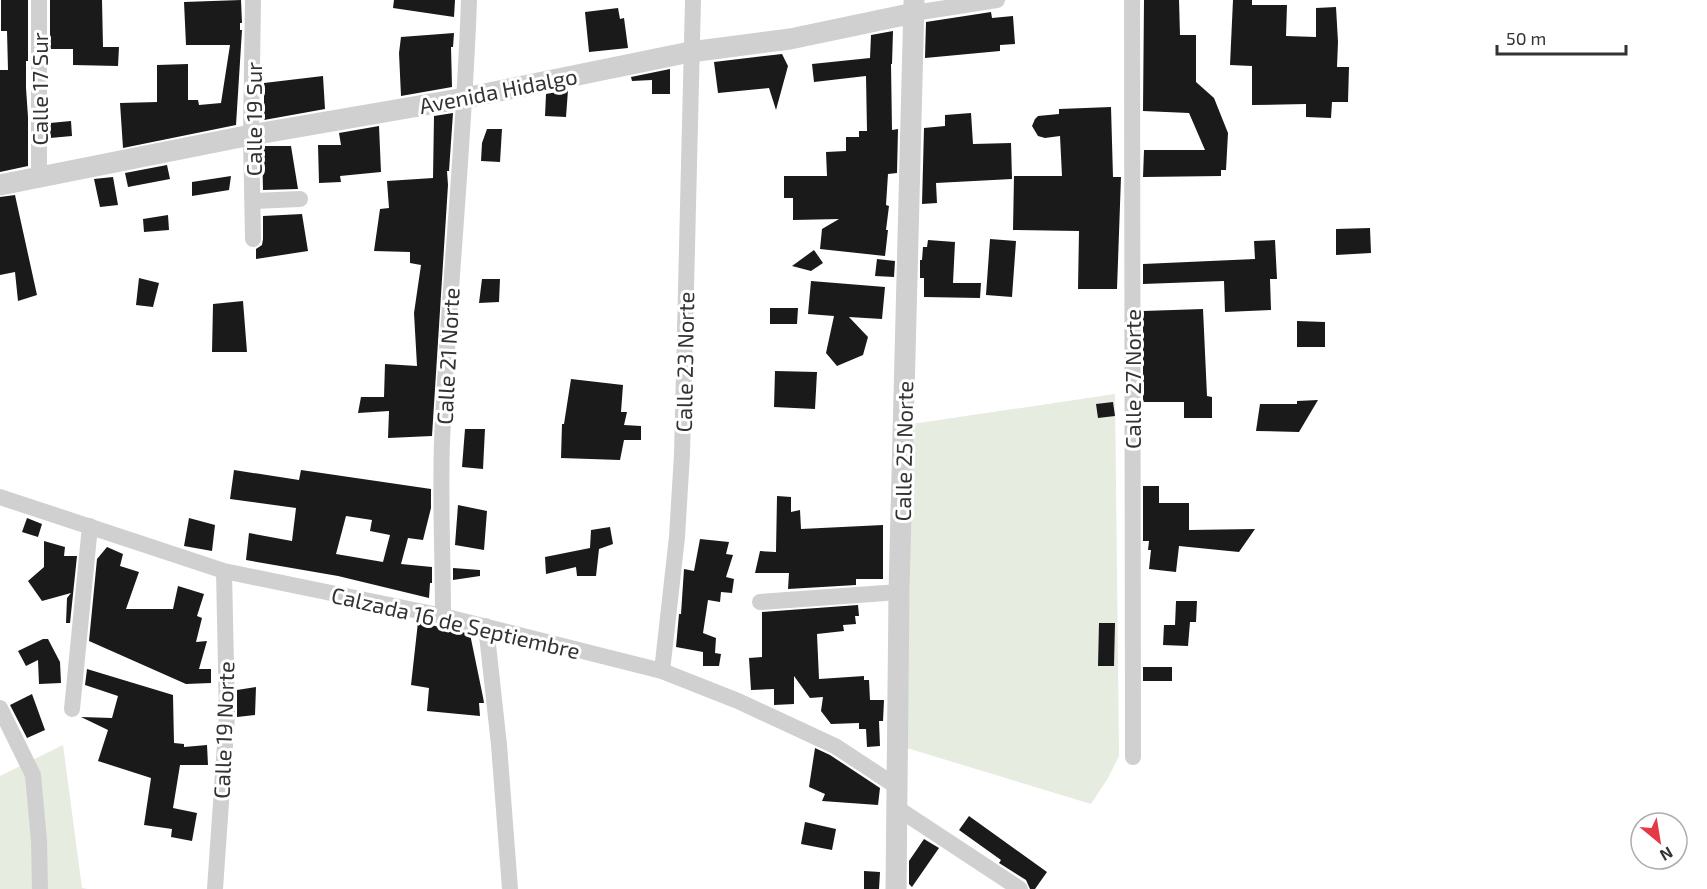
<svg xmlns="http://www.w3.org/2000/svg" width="1707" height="889" viewBox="0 0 1707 889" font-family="'Exo 2',sans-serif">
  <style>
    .green { fill: #e6ecdf }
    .building { fill: #1a1a1a; fill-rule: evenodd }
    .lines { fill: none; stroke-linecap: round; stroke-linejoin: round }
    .minor { stroke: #d0d0d0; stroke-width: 16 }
    .tertiary { stroke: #d0d0d0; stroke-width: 21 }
    .labels { text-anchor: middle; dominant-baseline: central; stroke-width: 6; stroke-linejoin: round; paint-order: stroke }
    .street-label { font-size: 22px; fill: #333; stroke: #fff }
  </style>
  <rect width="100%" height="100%" fill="#fff"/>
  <path class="green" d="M1115,394L1119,756L1108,778L1091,804L907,748L912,424Z
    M63,745L82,888L88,889H0V776Z"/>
  <path class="building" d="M1,0H28V61H26V88L28,117V166L0,172V70H8L7,31H1Z
    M50,0H102L103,47H119L118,66L73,65V49H50Z
    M241,0L242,23H240V30H242L236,125L123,148L120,103L157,102V65L188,64V100H198L199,105L221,103L230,45H186L184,2Z
    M394,0H455L454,17L393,8Z
    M1144,0H1179L1180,35H1196V82L1214,98L1228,133L1226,170H1221V176L1143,177L1144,150H1205L1189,113L1143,111Z
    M1233,0H1252V5H1287L1286,36L1316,37V8L1336,7L1338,42L1337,67H1349L1348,102H1332L1331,118L1306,117V104L1252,105V66L1230,65Z
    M618,8L620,19L624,18L628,48L589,52L585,12Z
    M991,12L992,18L1013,16L1015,44L1000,45V51L925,58L926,22Z
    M893,31L892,64H891L892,130L898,129L897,173L888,174L886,205L889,206L886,230H888L885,256L820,249L822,229L839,219L793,220V198H784V176H827L826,152L846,151V137H859V131H867L866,76L814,82L812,64L870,58L871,35Z
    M454,33L453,47H451L452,87L401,96L399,53L401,37Z
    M782,54L788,66L776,110L769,88L718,93L714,62Z
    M670,69V94H652V80L632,81L631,77Z
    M323,76L325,109L264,120V83Z
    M568,90L566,117L545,116L546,94Z
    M1111,107L1113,177H1121L1117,289H1078L1079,231L1013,230L1014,176H1062L1060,136L1045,138L1038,136L1032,126L1035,119L1038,116L1059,114V109Z
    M453,113L449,171H447L448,185L432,436L388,438L389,411L358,413L361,397H384L385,364L417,366L414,313L421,265L410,263V252L374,251L380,209L389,208L387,181L433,178L434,116Z
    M971,113L973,144L1011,143L1012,179L936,183L937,203L922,204L924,128L945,126V115Z
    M71,121L72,136L50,138V123Z
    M379,126L381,172L340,176L341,182L319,183L318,145H341L339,133Z
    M487,129H502L500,162L481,161L482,143Z
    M262,146H291L298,189L263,190Z
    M167,165L170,179L128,187L125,173Z
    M231,176L229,190L192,196V182Z
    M113,177L118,205L100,207L94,179Z
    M15,195L37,295L18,301L15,272L0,275V197Z
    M302,214L308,251L256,259V249L262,245L263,239V216Z
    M168,215L169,230L144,232L143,219Z
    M1370,228L1371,253L1336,255V229Z
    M990,239L1016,241L1012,297L986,295Z
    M928,240L955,242L953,283H981L980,298L924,297V278H920V260H922L923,247H927Z
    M1275,240L1277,279H1270L1271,310L1225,312L1224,281L1143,284V264L1255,259L1254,241Z
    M814,250L823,263L811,271L792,266Z
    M877,259L895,261L894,277L875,276Z
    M139,278L159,283L153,307L136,305Z
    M482,279H500L499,302L479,303Z
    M811,281L885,287L882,319L849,317L868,337L863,355L837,366L826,353L834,316L808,314Z
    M243,301L247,352H212L213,304Z
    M770,308H798L797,324H770Z
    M1203,309L1207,396L1212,397V418H1184V402H1143V311Z
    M1297,321L1325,322V347H1297Z
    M775,371L817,372L815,409L774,407Z
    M571,379L623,385L621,412H627L624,425L641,426V440H624L620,460L561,458L562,424H564Z
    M1318,400L1299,432L1256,431L1260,404H1297V401Z
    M1113,402L1115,416L1098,418L1096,404Z
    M465,429H485L483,469L462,467Z
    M234,470L299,480L301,470L431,489V508L423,540L408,538L401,564L432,567V583H430L429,598L338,576L246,560L249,533L292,541L296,508L230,499ZM346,516L372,520L370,531L390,535L383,562L336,554Z
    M1143,486H1159V503H1189V530L1255,529L1239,552L1179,546L1176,572L1149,569L1151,550H1148L1149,541H1143Z
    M777,496L791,497V512L800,510L801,529L883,525V579H856V585L788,589L789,573H755L760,551L776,552Z
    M458,505L487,511L484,550L455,545Z
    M27,518L42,524L38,537L22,532Z
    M189,518L215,525L212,551L184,546Z
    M610,527L613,544L599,549L596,576H577L576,567L546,574L545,557L590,548L591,530Z
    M700,539L729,542L726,554L733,555L726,577L734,579L732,593L721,592L720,602L708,600L703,633L716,638L715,653L721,654L719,666H703V652L676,647L679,614H681L684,569L694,571Z
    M44,541L65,547L64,556H77L70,623H66L67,598L71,593L42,601L28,581L44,567Z
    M107,547L123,554L120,566L139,572L126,609H173L178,586L204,594L197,616L202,618L196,642L207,641L199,669H211V683L186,684L89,641L97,559Z
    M453,568L480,570V576L453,580Z
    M1176,601H1197L1196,622H1190L1188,646L1163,645L1164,625H1175Z
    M858,605L859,616H855L856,624L843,625L844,631L817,634L819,679L864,676V680H869L870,700H884L883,721H879L880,746L867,747L866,729H859V723L831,724L821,711L823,697L810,698L794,676V704L774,705V689L751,690L749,658L762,657V612Z
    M418,622L470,634L483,697L484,703H479L480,716L427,711L429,688L411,685Z
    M1099,623H1115L1114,666H1098Z
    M43,639H48L60,662L61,683L39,684L38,660L26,666L18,651Z
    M1143,667H1172V681H1143Z
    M87,669L173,695L174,743L184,744V747L207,745L208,765H180L173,808L197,813L192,841L171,837L172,829L144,825L151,778L98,761L108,730L81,717L112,718L118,696L85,685Z
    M256,687L255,715L237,717V690Z
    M32,694L45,730L27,738L10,705Z
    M815,748L830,755L880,788L878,805L822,801L825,794L809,787Z
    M969,816L1047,872L1035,889H1030L1026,880L999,863L1001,860L959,830Z
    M805,822L836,829L832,850L801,844Z
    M924,839L939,848L912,887L909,884V861Z
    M864,871L880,872L879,889H864Z"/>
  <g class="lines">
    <path class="minor" d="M39,0V178
      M1132,0L1133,757
      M914,13L997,0
      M253,201L300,199
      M253,239L251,135L253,0
      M0,497L224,571L443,616L662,671L738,701L835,746L896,786
      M760,602L899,592
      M443,616C443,558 440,500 442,442C448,295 464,148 469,0
      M486,626L499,745L510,889
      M662,671L677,537L682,454L693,0
      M0,708L33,775L39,841L40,889
      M72,709L90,526
      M897,808L1020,889
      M215,889L227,716L224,571"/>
    <path class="tertiary" d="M0,185L251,135L465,98L690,52L790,39L914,13
      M896,889L899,592L914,2"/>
  </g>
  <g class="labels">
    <g class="street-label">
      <text transform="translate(39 89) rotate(-90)">Calle 17 Sur</text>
      <text transform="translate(498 90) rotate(-11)">Avenida Hidalgo</text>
      <text transform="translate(253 119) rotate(-90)">Calle 19 Sur</text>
      <text transform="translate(447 356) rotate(-87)">Calle 21 Norte</text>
      <text transform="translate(684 362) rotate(-89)">Calle 23 Norte</text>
      <text transform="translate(1132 379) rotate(-90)">Calle 27 Norte</text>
      <text transform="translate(903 451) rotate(-89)">Calle 25 Norte</text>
      <text transform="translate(456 622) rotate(13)">Calzada 16 de Septiembre</text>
      <text transform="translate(223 730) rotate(-88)">Calle 19 Norte</text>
    </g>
  </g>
  <g transform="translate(1659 841) rotate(150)"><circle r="28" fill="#ffffff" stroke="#adadad" stroke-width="1.5"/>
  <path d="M0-4.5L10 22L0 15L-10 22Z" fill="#e63946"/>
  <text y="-9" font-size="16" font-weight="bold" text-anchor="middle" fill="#333333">N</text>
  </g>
  <path d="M1497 45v9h129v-9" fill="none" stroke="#333333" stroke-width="3"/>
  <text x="1506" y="45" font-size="18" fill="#333333" stroke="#ffffff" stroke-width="4.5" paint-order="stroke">50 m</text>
</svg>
